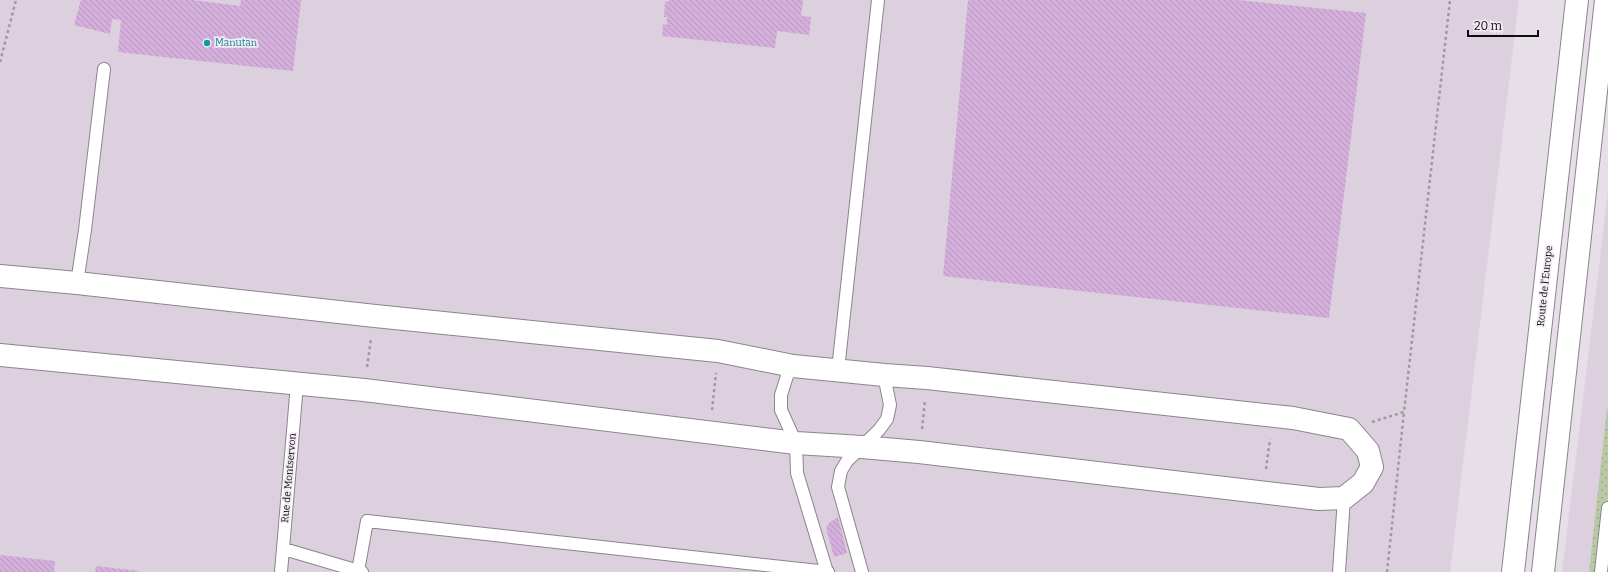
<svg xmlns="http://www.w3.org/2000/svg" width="1608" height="572" viewBox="0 0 1608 572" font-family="Bitter,serif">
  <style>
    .built { fill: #dcd0de }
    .grass { fill: url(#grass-dots) }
    .building { fill: url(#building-back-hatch) }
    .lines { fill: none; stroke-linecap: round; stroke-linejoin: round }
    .lane-casing { stroke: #8b848c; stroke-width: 14 }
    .street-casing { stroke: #8b848c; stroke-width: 24 }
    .primary-casing { stroke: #8b848c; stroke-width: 24 }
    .path { stroke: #9e999f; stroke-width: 2.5; stroke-dasharray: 3 3; stroke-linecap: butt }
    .lane { stroke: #fff; stroke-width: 12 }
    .street { stroke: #fff; stroke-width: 22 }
    .primary { stroke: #fff; stroke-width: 22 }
    .culture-dot { fill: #0f9aa8; stroke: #f3ecf4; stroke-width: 1.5 }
    .labels { text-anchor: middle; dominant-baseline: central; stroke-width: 3.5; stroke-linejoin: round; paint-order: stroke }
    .culture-label { font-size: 10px; fill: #0d838f; stroke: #f3ecf4; text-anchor: start }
    .street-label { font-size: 10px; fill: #0e0c0f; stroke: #f3ecf4 }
  </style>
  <defs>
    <pattern id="grass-dots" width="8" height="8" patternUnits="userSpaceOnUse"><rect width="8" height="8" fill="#b9c9a6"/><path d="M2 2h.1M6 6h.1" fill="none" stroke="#9eab8e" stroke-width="1.8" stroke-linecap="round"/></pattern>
    <pattern id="building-back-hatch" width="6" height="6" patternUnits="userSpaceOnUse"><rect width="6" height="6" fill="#d4afdb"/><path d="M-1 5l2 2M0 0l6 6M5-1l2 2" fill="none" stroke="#b595bb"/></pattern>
  </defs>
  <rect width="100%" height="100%" fill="#e6dfe7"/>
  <path class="built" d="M0,0H1519L1450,572H0Z
    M1608,192V572H1562Z"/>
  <path class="grass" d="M1607,409H1608V572H1589Z"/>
  <path class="building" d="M81,0H192L240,6L241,0H301L293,71L118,52L121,20L112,19L110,34L74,25Z
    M669,0H803L801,16L811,17L809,35L777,31L775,48L662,36L663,24L667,25V17H664L665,1L669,2Z
    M968,0H1238L1366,13L1329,318L943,276Z
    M838,517L847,553L834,557L826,528L829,523Z
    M0,555L55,561L54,572H0Z
    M96,566L139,571V572H95Z"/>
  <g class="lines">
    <g class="lane-casing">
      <path id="lane" d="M77,283L85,230L104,69
        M793,366L787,376L781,395V410L796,443L797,473L827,572
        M838,370L878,0
        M284,549L362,572
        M358,571L367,521L828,572
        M281,572L297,384
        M862,572L838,487L841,471L847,461L879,430L887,419L890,405L884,375
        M1339,572L1344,498
        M1601,572L1608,508"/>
    </g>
    <g class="street-casing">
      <path id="street" d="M0,276L77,283L375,316L718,351L793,366L884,375L927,378L1293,418L1349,429L1368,451L1372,467L1363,483L1344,498L1319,499L919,452L862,447L796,443L364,390L0,355"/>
    </g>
    <g class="primary-casing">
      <path id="primary" d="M1513,572L1577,0
        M1543,572L1606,0"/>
    </g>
    <path class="path" d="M0,62L16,0
      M367,367L371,339
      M712,410L716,373
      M1372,422L1404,412L1450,0
      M922,429L925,400
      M1266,469L1270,439
      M1387,572L1404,412"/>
    <use href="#lane" class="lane"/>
    <use href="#street" class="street"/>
    <use href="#primary" class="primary"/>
  </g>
  <circle class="culture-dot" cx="207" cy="43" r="4"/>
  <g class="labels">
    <g class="culture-label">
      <text x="215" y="43">Manutan</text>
    </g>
    <g class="street-label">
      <text transform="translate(1545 286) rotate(-84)">Route de l'Europe</text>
      <text transform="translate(289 478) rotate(-85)">Rue de Montservon</text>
    </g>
  </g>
  <path d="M1468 30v6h70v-6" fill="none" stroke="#0e0c0f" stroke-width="2"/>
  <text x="1474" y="30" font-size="12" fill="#0e0c0f" stroke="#f3ecf4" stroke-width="3" paint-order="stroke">20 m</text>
</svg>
